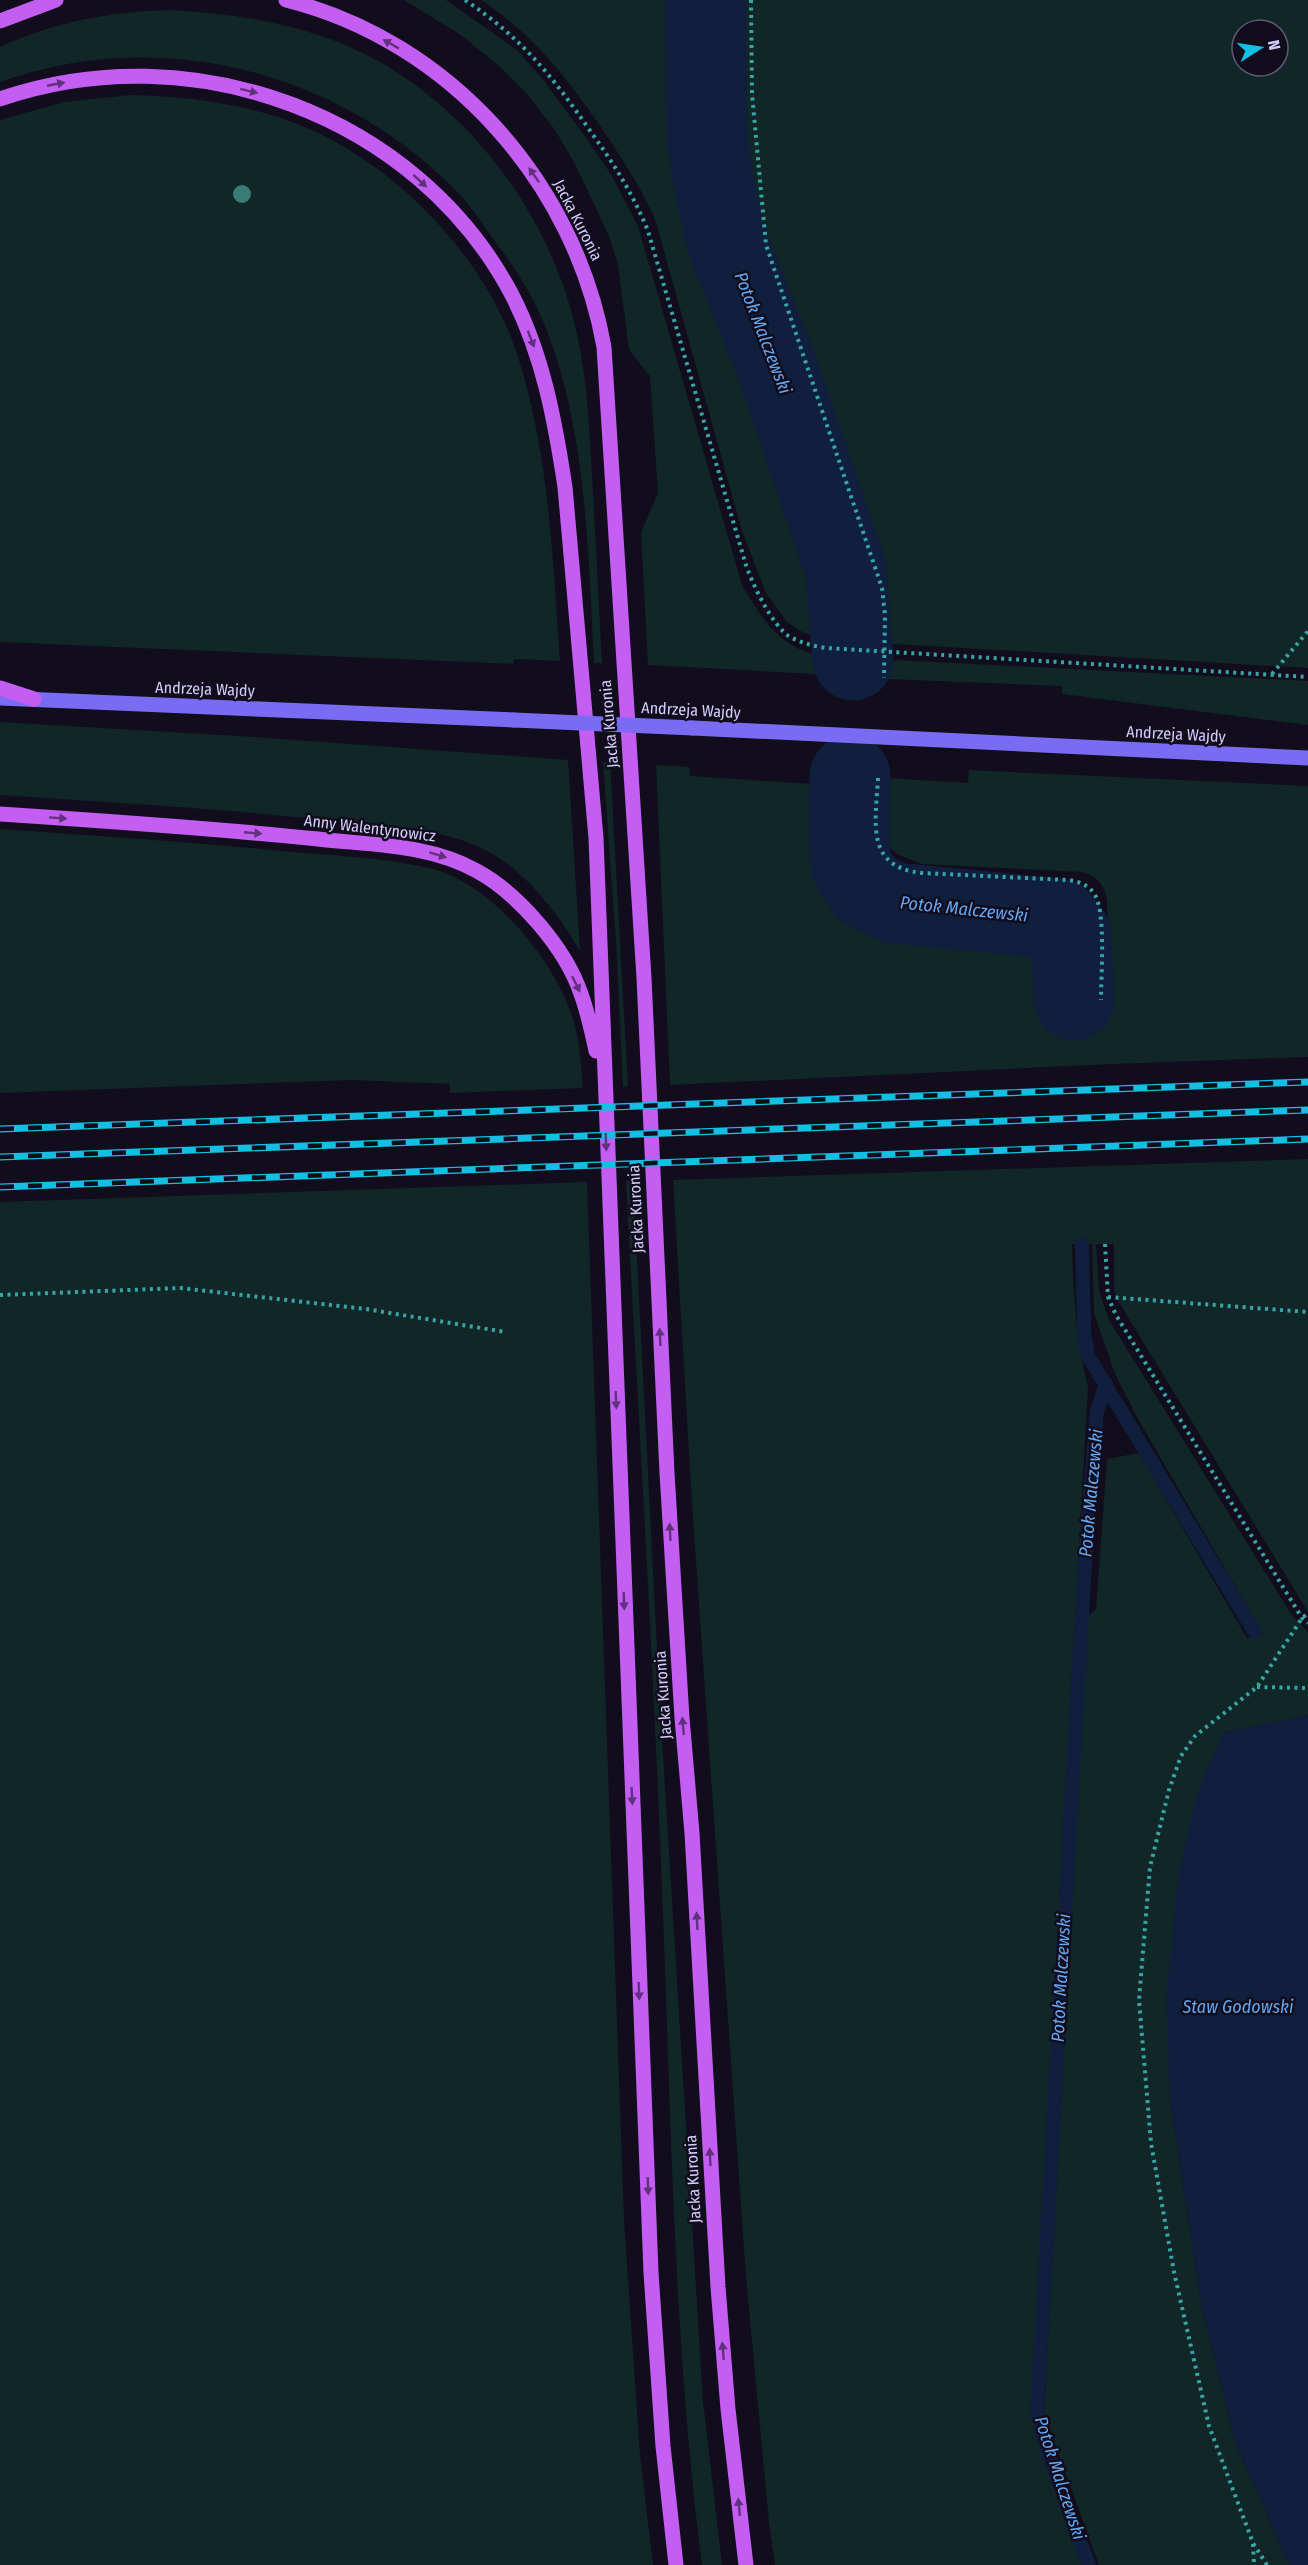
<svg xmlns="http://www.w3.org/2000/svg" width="1308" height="2565" viewBox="0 0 1308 2565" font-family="'Fira Sans Condensed',sans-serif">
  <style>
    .green { fill: #112626; fill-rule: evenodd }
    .water { fill: #101f3e }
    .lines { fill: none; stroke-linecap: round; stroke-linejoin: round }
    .stream { stroke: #101f3e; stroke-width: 14 }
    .river { stroke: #101f3e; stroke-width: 81 }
    .path { stroke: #37a5a5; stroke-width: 4; stroke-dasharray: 3 4.5; stroke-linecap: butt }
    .secondary { stroke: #796cf3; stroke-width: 15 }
    .primary { stroke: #c45df2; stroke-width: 15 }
    .rail-casing { stroke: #13bfe2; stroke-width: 7 }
    .rail { stroke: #110d1d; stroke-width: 4.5; stroke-dasharray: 14; stroke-linecap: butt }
    .secondary-bridge { stroke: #796cf3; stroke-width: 15 }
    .tree { fill: #3c7a76 }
    .oneway { fill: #62317d }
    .labels { text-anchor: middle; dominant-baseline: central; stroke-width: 5; stroke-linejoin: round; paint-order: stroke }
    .street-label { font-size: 16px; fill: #d6cdfb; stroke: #110d1d }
    .water-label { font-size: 18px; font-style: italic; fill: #64a7f2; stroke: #110d1d }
  </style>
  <rect width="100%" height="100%" fill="#110d1d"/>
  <path class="green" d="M404,0H446L517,50L541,77L587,139L612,176L638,226L742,585C779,649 798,658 871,661V677L648,665L641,532L658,493L650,376L629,350L618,265L609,236L575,164L555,130L527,94L498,65L461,35Z
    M482,0H1308V668L843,641L804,633L787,622L766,593L742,531L655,219C640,186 621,157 601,127C563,73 537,39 482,0ZM1242,30H1278V66H1242Z
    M170,10C244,14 323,27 387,66C489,128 562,238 581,355C589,400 590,446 593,491C596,548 599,606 602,663H594C588,552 587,436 547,331C534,296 513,265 491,236C482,223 472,208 461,196C344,72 161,24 0,82V47C57,21 108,12 170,10Z
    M130,95C176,96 221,101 265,113C377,143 485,249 519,360C549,456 553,561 560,661L514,659L513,664L0,642V120L64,102Z
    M896,660L1308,681V725L1062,694V686L888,679C887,669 887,665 896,660Z
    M0,722L255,737L568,760L580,951C556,910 523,867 479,847C432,826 379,826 327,820C219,809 109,802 0,795Z
    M603,762H610L628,1086L623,1087L616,941Z
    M656,765L689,767L690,776L844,786L842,846L844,875L855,898L879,913L908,924L1046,926C1068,943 1062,975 1066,1001L1109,999L1107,901C1105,886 1097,875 1082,872L922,864C908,858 890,854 884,839L887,778L968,783L969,770L1308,786V1057L1112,1064L670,1085Z
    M0,829C88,835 175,841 262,849C316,855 377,856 429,868C491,882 553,959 572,1016C580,1039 581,1064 583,1088L450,1093V1084L352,1080L0,1093Z
    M863,843L889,872L903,878L1065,885C1086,892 1090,904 1090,925L1078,908L1061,896H977L901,892L883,885L876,879Z
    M1308,1159V1612L1117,1299L1114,1290V1244H1096L1099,1291L1109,1320L1291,1614L1308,1632V1715L1223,1733L1170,2100L1201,2303L1235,2441L1289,2565H1099L1044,2414L1088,1616L1096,1609L1107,1459L1139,1453L1247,1638L1263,1634L1139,1421L1115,1374L1094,1313L1092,1244H1072C1073,1295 1076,1338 1088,1387L1032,2391L1040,2444L1084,2565H775L769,2523L746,2277L692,1504L673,1180Z
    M626,1181H633L660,1707L703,2401L722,2565H702C672,2332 671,2097 661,1863C652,1636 638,1408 626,1181Z
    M587,1182L624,2220L640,2455L653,2565H0V1202Z"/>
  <path class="water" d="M1308,1715V2565H1289L1235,2441L1201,2303L1170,2100L1166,1997L1178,1877L1197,1793L1223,1733Z"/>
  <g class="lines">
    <path class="stream" d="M1082,1244L1084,1331L1088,1356L1255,1633
      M1089,2565L1047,2451L1037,2414L1086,1544L1097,1411L1106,1384"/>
    <path class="river" d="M705,0L707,140L713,179L727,242L774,359L846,570L853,660
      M850,776L849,839L851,865L867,890L895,903L1059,919L1071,935L1074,1000"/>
    <path class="path" d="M465,0C523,39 552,76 591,132C614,164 633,194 648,231L745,562C751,582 773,627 790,637C802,643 813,646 826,648L1308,677
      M751,0L752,94L766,245L882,588L885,615L884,678
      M1272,674L1308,631
      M878,778C876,821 864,867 922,873L1067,880C1079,881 1089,885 1095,895C1106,914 1101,976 1101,1000
      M1105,1244L1108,1297L1116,1315L1302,1618L1308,1623
      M0,1295L180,1288L366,1309L505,1332
      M1108,1297L1308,1312
      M1257,1687L1308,1688
      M1253,2544L1254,2565
      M1267,2565L1253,2543L1209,2426L1174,2272L1151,2143L1139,2000L1150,1867L1169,1790L1181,1756L1195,1736L1257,1687L1302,1618L1308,1613"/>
    <path class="secondary" d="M0,698L514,720
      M693,728L1308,758"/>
    <path class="primary" d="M286,0C450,41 575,183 604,347L644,978L667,1473L682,1718L692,1833L718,2287L728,2409L746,2565
      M0,21L56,0
      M0,99C190,33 417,114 512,295C543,355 555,421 565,487L596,838L651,2273L663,2446L676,2565
      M0,688L34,699
      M0,814C106,821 212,828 318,839C371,845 429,844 477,871C519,894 566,949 581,994C588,1013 592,1032 596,1051"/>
    <g class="rail-casing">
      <path id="rail" d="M0,1129L1308,1082
        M0,1157L1308,1110
        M0,1187L1308,1139"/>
    </g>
    <use href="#rail" class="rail"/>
    <path class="secondary-bridge" d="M514,720L693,728"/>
  </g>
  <circle class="tree" cx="242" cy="194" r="9"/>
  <defs><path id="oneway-solid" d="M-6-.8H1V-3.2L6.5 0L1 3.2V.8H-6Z" transform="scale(1.5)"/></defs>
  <g class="oneway">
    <use href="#oneway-solid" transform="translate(391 44) rotate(-151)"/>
    <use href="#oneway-solid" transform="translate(56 84) rotate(-11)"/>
    <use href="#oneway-solid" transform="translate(249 91) rotate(14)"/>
    <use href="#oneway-solid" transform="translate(534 175) rotate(-125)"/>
    <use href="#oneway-solid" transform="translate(420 181) rotate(42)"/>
    <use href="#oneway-solid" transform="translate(531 339) rotate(69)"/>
    <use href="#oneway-solid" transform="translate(58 818) rotate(4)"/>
    <use href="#oneway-solid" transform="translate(253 833) rotate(5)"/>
    <use href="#oneway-solid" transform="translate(438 855) rotate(17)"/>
    <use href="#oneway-solid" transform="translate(576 984) rotate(64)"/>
    <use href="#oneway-solid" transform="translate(606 1142) rotate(88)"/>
    <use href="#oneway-solid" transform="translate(660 1337) rotate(-93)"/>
    <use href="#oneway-solid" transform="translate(616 1400) rotate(88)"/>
    <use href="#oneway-solid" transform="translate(670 1532) rotate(-93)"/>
    <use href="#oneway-solid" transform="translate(624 1601) rotate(88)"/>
    <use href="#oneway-solid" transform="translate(683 1726) rotate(-95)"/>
    <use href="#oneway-solid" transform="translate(632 1796) rotate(87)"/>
    <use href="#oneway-solid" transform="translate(697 1921) rotate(-93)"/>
    <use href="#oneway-solid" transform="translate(639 1991) rotate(88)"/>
    <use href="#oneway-solid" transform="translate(710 2157) rotate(-93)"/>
    <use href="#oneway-solid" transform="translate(648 2186) rotate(88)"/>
    <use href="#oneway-solid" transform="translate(723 2351) rotate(-95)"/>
    <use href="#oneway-solid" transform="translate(739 2507) rotate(-96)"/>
  </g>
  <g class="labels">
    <g class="street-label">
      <text transform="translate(578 220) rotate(63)">Jacka Kuronia</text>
      <text transform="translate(205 689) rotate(2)">Andrzeja Wajdy</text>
      <text transform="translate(691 710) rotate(3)">Andrzeja Wajdy</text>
      <text transform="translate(609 724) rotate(-95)">Jacka Kuronia</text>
      <text transform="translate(1176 734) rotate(3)">Andrzeja Wajdy</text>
      <text transform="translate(370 828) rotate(7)">Anny Walentynowicz</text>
      <text transform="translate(636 1209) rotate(-93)">Jacka Kuronia</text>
      <text transform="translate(663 1695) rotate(-94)">Jacka Kuronia</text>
      <text transform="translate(693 2179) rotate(-93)">Jacka Kuronia</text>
    </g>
    <g class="water-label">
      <text transform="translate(763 333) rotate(69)">Potok Malczewski</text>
      <text transform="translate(964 909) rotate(6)">Potok Malczewski</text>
      <text transform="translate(1091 1493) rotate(-85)">Potok Malczewski</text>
      <text transform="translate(1061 1978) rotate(-87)">Potok Malczewski</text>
      <text x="1238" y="2007">Staw Godowski</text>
      <text transform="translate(1060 2478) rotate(72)">Potok Malczewski</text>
    </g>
  </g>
  <g transform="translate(1260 48) rotate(78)"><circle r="28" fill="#110d1d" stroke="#605a76" stroke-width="1.5"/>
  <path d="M0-4.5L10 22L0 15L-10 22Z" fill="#13bfe2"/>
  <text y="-9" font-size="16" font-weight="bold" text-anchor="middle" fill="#d6cdfb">N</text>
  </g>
</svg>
